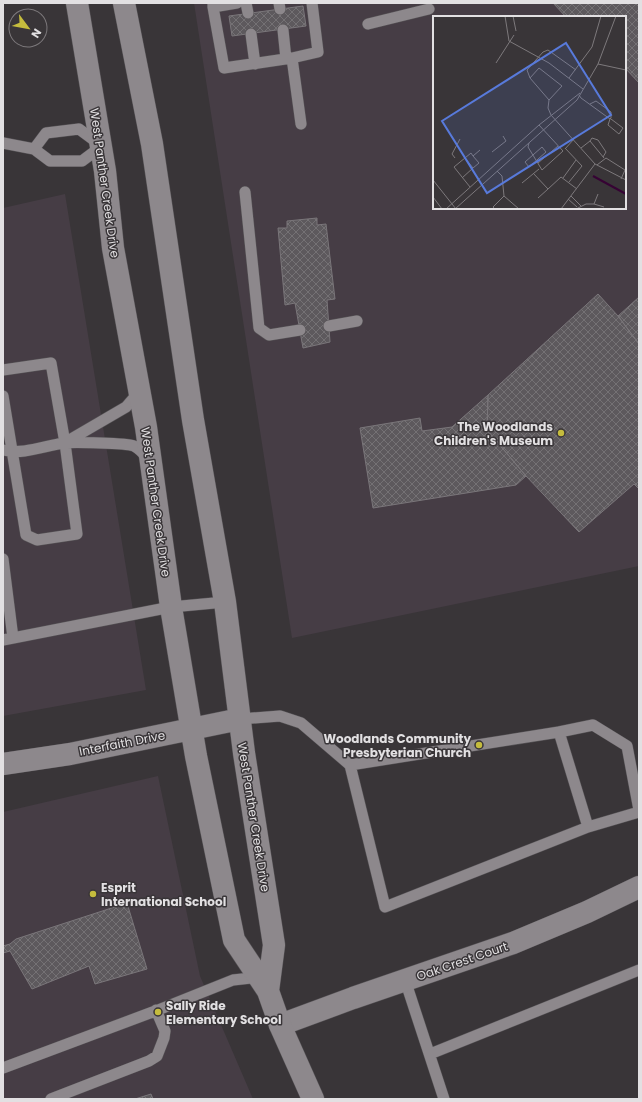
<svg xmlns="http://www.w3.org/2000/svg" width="642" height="1102" viewBox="0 0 642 1102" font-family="Poppins,sans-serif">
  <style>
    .built { fill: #463d45; fill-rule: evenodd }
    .building { fill: url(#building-cross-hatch); stroke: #7a767a }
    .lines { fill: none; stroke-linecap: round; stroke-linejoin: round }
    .lane-casing { stroke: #565356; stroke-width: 12 }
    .street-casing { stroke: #565356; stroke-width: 23 }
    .secondary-casing { stroke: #565356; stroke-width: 23 }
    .lane { stroke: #8d888c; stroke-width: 11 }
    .street { stroke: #8d888c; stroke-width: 22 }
    .secondary { stroke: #8d888c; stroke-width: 22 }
    .poi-dot { fill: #c5bc3d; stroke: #393538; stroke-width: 1.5 }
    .labels { text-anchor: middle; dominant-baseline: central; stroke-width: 3; stroke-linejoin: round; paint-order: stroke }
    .street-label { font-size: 12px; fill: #e2e0e2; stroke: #393538 }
    .poi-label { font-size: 12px; font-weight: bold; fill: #e2e0e2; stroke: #393538; text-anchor: end }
    .inset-river { fill: none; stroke: #360334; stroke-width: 2 }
    .inset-road { fill: none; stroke: #7d797c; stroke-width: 1 }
    .view { fill: #587adb; fill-opacity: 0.15; stroke: #587adb; stroke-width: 2 }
    .inset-edge { fill: none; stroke: #e2e0e2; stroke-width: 2 }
  </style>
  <defs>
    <pattern id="building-cross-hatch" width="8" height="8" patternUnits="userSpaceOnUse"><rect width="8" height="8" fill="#5d595d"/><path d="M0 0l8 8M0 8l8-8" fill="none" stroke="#747174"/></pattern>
  </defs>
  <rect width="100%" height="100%" fill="#393538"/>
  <path class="built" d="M194,3H639V566L292,638ZM434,17H625V208H434Z
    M65,194L146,690L3,716V208Z
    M158,776L200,976L253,1099H3V812Z"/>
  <path class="building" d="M553,3H639V83L625,68V17H566Z
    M303,6L306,26L232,36L229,16Z
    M317,218V225L326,224L335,299L327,300L330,342L303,348L295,303L285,305L278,228H287V221Z
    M598,294L618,316L639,344V489L634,484L579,532L526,476L487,430L488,395Z
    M639,297V344L618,316Z
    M488,395L487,430L526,476L516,485L373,508L360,428L420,418L422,431L452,427Z
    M127,903L147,969L95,984L89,966L32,989L10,951L3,953V946L10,944L16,939Z
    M151,1094L153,1099H135Z"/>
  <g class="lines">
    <g class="lane-casing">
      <path id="lane" d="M213,3V7L237,3
        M246,3L248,13
        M279,3L280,9
        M213,7L224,68L292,58
        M368,24L429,9
        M283,30L286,59
        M251,34L255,64
        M301,124L292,58L318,52L312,3
        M3,143L34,149L50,161H82L102,146L79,129L46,133L34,149
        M245,192L259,328L269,335L300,330
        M329,326L357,321
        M3,370L51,363L65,443L77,534L37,540L26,535L3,396
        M66,442L126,407L139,392
        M3,450C23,455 44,446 64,443C73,442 127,443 134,446C140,449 144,454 148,459
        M3,559L13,638
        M3,640L171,607L225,602
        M240,719L280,716L301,723L350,765L559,732L588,827L385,907L350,765
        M559,732L593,725L627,746L639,810
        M588,827L639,812
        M405,980L444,1099
        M430,1054L639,970
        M3,1068L158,1010L233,980L260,977
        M51,1099L149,1061L157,1056L164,1038L165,1031L156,1010"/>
    </g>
    <g class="street-casing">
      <path id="street" d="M280,1025L353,998L513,943L587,912L639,887"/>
    </g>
    <g class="secondary-casing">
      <path id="secondary" d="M77,3L105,171L113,248L146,427L171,607L196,756L234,940L268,991L280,1025L313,1099
        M124,3L152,144L193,420L225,602L244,753L274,945L268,991
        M3,764L70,754L240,719"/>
    </g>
    <use href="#lane" class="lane"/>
    <use href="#street" class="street"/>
    <use href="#secondary" class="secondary"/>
  </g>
  <g class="poi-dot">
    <circle cx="561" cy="433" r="4"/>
    <circle cx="479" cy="745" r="4"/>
    <circle cx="93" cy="894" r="4"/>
    <circle cx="158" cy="1012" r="4"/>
  </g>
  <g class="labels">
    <g class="street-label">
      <text transform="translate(105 183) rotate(82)">West Panther Creek Drive</text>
      <text transform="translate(156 502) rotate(82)">West Panther Creek Drive</text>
      <text transform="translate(122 743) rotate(-11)">Interfaith Drive</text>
      <text transform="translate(254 817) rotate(81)">West Panther Creek Drive</text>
      <text transform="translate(462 961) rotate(-19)">Oak Crest Court</text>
    </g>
    <g class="poi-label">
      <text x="553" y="426">The Woodlands<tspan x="553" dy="14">Children's Museum</tspan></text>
      <text x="471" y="738">Woodlands Community<tspan x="471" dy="14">Presbyterian Church</tspan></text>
      <text x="101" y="887" text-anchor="start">Esprit<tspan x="101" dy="14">International School</tspan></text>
      <text x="166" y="1005" text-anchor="start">Sally Ride<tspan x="166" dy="14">Elementary School</tspan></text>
    </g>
  </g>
  <g transform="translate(433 16)">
    <rect width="193" height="193" fill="#393538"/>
    <path class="inset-river" d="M160,160L193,178"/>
    <path class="inset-road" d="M72,0L76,25M80,0L83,15M76,25L116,47L150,73M63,47L81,19M165,48L193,54M97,62L94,54L110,36L115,34L143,54M136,62L159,31L168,0M146,79L148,82L177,103L178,102V96L163,85L157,88M116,84L129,70L106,52L97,62L116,84L115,92L118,99L162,148L193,164M177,103L175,109L186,118L190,112L178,103M157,125L159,122L165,124L173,136L170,141M96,127L95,131L109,154L130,135L106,109M109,131L113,136L96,151L92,146ZM132,132L149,150L136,166M148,132L157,125L171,142M132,133L141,123M59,136L73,125L70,120M22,142L19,138L27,123M105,147L125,130M164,149L173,142L192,154L188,163M40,152L46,147L40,140M100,157L115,173L128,161L144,173M29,162L40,152L32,142M130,162L143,144M0,164L23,193M89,167L106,153M37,171L21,151L38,137L40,140L47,134M165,178L161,188L171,191M71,180L86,193M138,180L148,190M0,181L9,193M105,182L115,173M135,183L144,191M13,193L106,109L147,77M22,193L144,84L165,48L183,0M62,193L60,191L71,180L69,160L64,155M128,193L162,148M143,193L153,188H161"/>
    <path class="view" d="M133,27L178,99L54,177L9,105Z"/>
    <rect width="193" height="193" class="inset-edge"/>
  </g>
  <rect width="642" height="1102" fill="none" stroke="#e2e0e2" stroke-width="8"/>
  <g transform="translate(28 28) rotate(122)"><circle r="19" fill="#393538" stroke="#7d797c"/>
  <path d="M0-3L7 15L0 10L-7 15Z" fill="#c5bc3d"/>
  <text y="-6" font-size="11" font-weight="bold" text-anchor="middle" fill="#e2e0e2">N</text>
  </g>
</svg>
